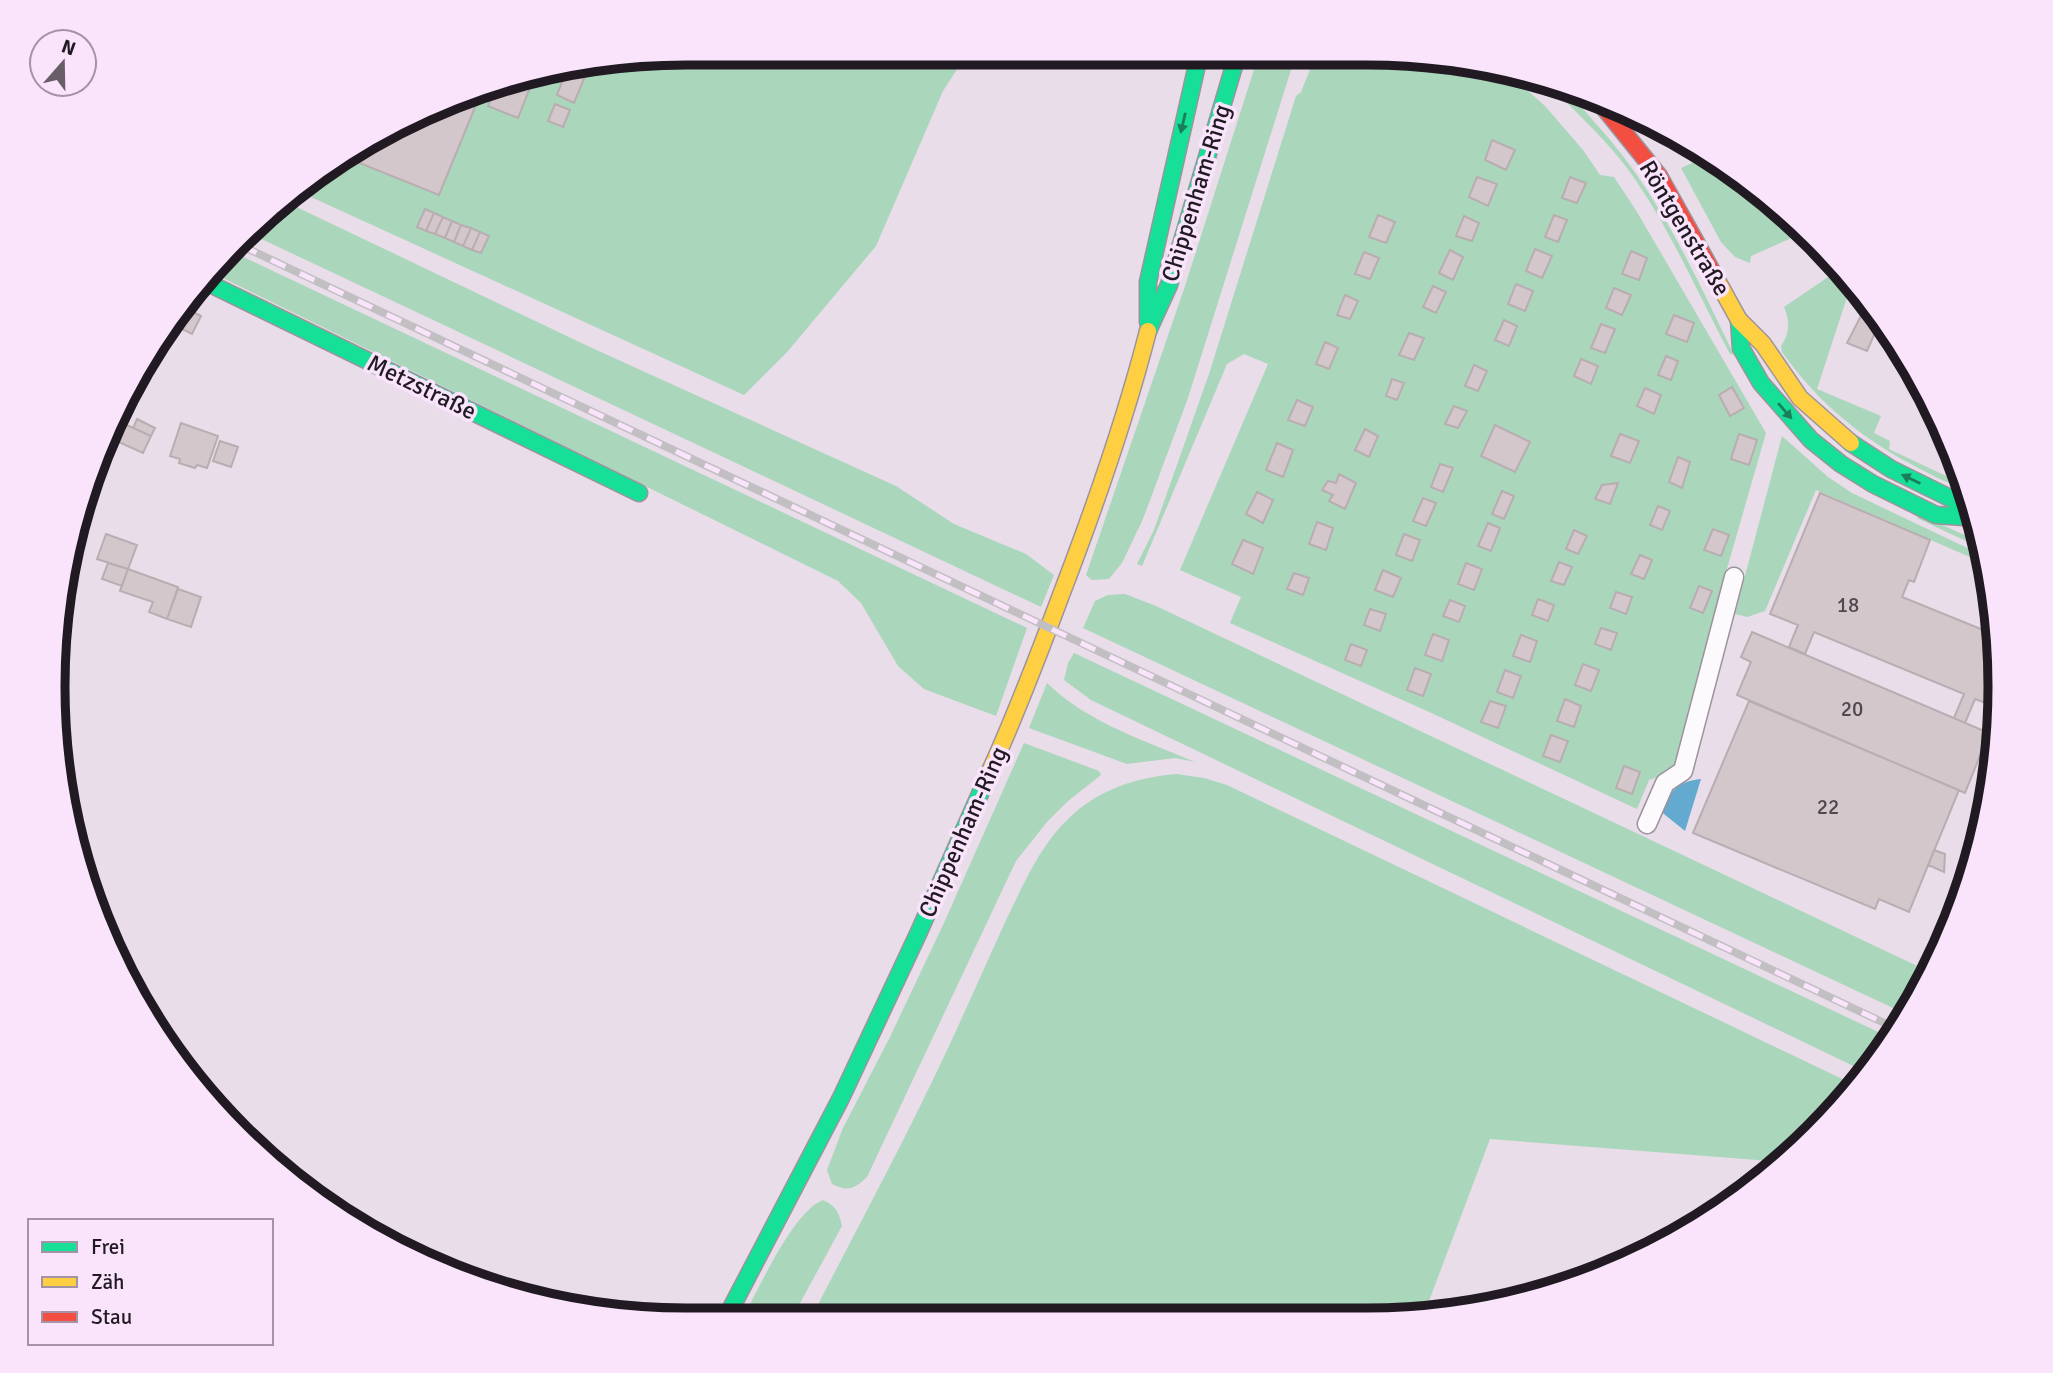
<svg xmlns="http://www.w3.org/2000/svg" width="2053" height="1373" viewBox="0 0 2053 1373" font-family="Signika,sans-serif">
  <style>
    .green { fill: #aad6bb }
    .water { fill: #63a9d0 }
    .building { fill: #d3c7cb; stroke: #b8adb0; stroke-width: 2 }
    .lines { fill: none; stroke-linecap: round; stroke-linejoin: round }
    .street-casing { stroke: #9c949d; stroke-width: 21 }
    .fast-casing { stroke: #9c949d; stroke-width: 19 }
    .slow-casing { stroke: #9c949d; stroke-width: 19 }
    .jam-casing { stroke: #9c949d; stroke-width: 19 }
    .street { stroke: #fcfafc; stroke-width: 18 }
    .fast { stroke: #16e098; stroke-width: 16 }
    .slow { stroke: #ffcf43; stroke-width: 16 }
    .jam { stroke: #f24e42; stroke-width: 16 }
    .rail-casing { stroke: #c2bfc2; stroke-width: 8 }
    .rail { stroke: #fae4fc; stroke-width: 5; stroke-dasharray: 16; stroke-linecap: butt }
    .oneway { fill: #1c7d5d }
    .labels { text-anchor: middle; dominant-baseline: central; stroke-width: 7; stroke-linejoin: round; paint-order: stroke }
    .number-label { font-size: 21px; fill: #50484f }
    .street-label { font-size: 24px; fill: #211a22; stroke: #fae4fc }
    .rim { fill: none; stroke: #211a22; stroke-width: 9 }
  </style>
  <rect width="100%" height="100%" fill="#e8dde9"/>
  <path class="green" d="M687,53L966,55L943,91L876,246L788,351L744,395L300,192L334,160L483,86Z
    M1258,57H1295L1188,398L1143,519L1122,563L1109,579L1092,580L1086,575L1185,286Z
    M1315,57L1450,58L1512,77L1545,106L1583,150L1600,175L1614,177L1637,212L1766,433L1726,572L1724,593L1674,771L1649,780L1637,809L1427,711L1230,623L1241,597L1180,570L1268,364L1244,354L1227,364L1142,566L1137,564L1154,530L1209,374L1296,96L1301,92Z
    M1554,90C1574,96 1585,111 1598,126C1659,193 1695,275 1734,355L1730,354C1698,294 1670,228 1630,172C1608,142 1580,116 1554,90Z
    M1677,138L1785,210L1804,231L1791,232L1794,237L1751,256L1750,263L1735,257L1721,242L1681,168L1692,163Z
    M288,203L592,348L896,486L954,524L1026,554L1054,575L1041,607L253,235Z
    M235,253L1027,628L996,716L924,689L898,666L861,603L838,581L213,273Z
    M1840,269L1852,282L1817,389L1881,416L1874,433L1890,441L1889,449L1965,485L1967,491C1890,458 1831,421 1782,352L1781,346C1790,333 1790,321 1784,307Z
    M1782,436L1828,477L1852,493L1984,556L1986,564L1816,490L1765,611L1747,617L1735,614Z
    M1918,514L1982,543L1983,549L1917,518Z
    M1125,594L1156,606L1930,972L1915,1004L1908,1015L1083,628L1095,601L1108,595Z
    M1074,653L1891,1038L1866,1072L1091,700L1064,680L1068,663Z
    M1047,683C1088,723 1144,740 1195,762L1175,758L1127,764L1029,728Z
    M1024,743L1099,771L1101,775L1068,801L1047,822L1016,861L867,1177C854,1189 848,1192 832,1184L827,1170L843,1128L889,1039L944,923Z
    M1176,774L1204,778L1227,785L1857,1086L1843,1105L1782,1162L1490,1139L1423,1317L1408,1319L812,1316C858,1227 906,1138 949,1046C969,1003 988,959 1008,916C1025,881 1041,844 1070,817C1100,789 1135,778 1176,774Z
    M823,1200C836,1206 839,1212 842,1226L793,1316H744C760,1286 793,1212 823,1200Z"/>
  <path class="water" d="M1701,779L1685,831L1659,810C1671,791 1678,781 1701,779Z"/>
  <path class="building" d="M588,69L574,103L557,95L566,72Z
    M525,79L524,82L531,85L518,118L488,106L491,99L480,95L439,195L342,156L483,86Z
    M555,104L570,110L563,127L548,121Z
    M1492,140L1515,150L1506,170L1485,160Z
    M1477,177L1497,184L1488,206L1469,197Z
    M1570,177L1586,183L1577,203L1562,198Z
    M425,209L434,213L426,231L417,227Z
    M434,213L443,217L435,234L426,231Z
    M1378,215L1395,222L1386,243L1369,237Z
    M1554,215L1567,220L1558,242L1545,237Z
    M1464,216L1479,223L1472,241L1456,236Z
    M443,217L452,221L445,238L435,234Z
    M452,221L461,225L454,242L445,238Z
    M461,225L471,228L463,246L454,242Z
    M471,228L480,232L472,250L463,246Z
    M480,232L489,236L481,253L472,250Z
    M1535,249L1552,256L1542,278L1526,271Z
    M1450,250L1463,257L1453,280L1439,273Z
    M1631,251L1647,258L1639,280L1622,274Z
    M1364,252L1379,258L1370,279L1355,274Z
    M1516,284L1533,291L1525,311L1508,304Z
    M1433,286L1446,292L1436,313L1423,307Z
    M1614,288L1631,295L1622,315L1606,308Z
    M1345,295L1358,301L1350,319L1337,315Z
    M1869,300L1890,333L1877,328L1867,351L1847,343Z
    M181,306L201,316L192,334L170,323Z
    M1674,315L1694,323L1687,342L1666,334Z
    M1504,320L1517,326L1509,346L1495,340Z
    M1601,324L1615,329L1605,353L1591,348Z
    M1409,333L1424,338L1414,360L1399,355Z
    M1325,342L1338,348L1329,369L1316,364Z
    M1666,356L1678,361L1671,380L1658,375Z
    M1581,359L1598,366L1591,384L1574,376Z
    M1474,365L1487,371L1478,391L1465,386Z
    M1392,379L1404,383L1397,400L1386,396Z
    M1732,387L1744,408L1730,416L1719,395Z
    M1645,388L1661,395L1654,414L1637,406Z
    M1297,400L1313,407L1305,426L1288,420Z
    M1454,406L1467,411L1458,428L1445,424Z
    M137,419L155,428L151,436L133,428Z
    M120,422L151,436L143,453L112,439Z
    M181,423L218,436L207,468L197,465L195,468L179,463L180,459L170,456Z
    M1495,425L1530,442L1515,472L1481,456Z
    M1365,429L1378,436L1369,457L1355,450Z
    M1620,434L1639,441L1630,463L1611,456Z
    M1739,434L1757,440L1749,465L1731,459Z
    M220,441L238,447L231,467L213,461Z
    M101,443L105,444L98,467L96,466Z
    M1277,443L1293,450L1283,477L1266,470Z
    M1678,457L1690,462L1682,488L1669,482Z
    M1440,464L1453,468L1443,492L1431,487Z
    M1339,474L1356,483L1345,509L1329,501L1333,495L1322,490L1328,481L1336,483Z
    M1618,483L1610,504L1595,499L1602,485Z
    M1502,491L1514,496L1504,519L1492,514Z
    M1257,492L1273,500L1263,523L1246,514Z
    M1820,493L1930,540L1914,582L1909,580L1902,597L1998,636V689L1991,705L1975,699L1965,723L1954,718L1964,694L1814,632L1805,654L1789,647L1798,625L1770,614Z
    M1423,498L1436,503L1426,526L1413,521Z
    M1658,506L1670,511L1662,530L1650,525Z
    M1317,522L1333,528L1326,550L1309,544Z
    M1488,523L1500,528L1491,551L1478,546Z
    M1713,529L1729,535L1721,556L1704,550Z
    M1574,530L1587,536L1578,554L1566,549Z
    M106,534L137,545L128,569L97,559Z
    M1404,534L1420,540L1412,561L1396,555Z
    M1243,540L1263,548L1253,574L1232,564Z
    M1640,555L1652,560L1644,579L1631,574Z
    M1559,562L1572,567L1564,585L1551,581Z
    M108,563L128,569L122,586L102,579Z
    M1466,563L1482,569L1474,590L1458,584Z
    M128,569L178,587L167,619L149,612L153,602L120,591Z
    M1383,570L1401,578L1393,597L1375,590Z
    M1294,573L1309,578L1303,595L1287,589Z
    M1699,586L1712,591L1703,613L1690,608Z
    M178,589L201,597L191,627L167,619Z
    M1616,592L1632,597L1626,614L1610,608Z
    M1538,599L1554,605L1548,621L1532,615Z
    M1450,600L1465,606L1459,622L1443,616Z
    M1370,609L1386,614L1380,631L1364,625Z
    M1601,628L1617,633L1611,650L1595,644Z
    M1752,632L1989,733L1965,793L1737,695L1751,662L1741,657Z
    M1433,634L1449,640L1442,661L1425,655Z
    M1521,635L1537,641L1530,662L1513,656Z
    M1351,644L1367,650L1361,666L1345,660Z
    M1583,664L1599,670L1591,691L1575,685Z
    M1415,668L1431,674L1423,696L1407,690Z
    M1505,670L1521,676L1513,698L1497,692Z
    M1565,699L1581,706L1574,727L1557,721Z
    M1490,701L1506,706L1498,728L1481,722Z
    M1749,701L1959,790L1909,912L1879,899L1875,909L1693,833Z
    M1551,735L1568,741L1560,762L1543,756Z
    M1624,766L1640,772L1632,794L1616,788Z
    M1934,850L1945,854L1944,872L1928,865Z"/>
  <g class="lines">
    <g class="street-casing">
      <path id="street" d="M1647,824L1665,783L1683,771L1734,577"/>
    </g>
    <g class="fast-casing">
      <path id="fast" d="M204,281L639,493
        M1739,320L1741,348L1761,383L1811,440L1841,464L1873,484L1936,515L1964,517L1973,521
        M1148,322V282L1199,56
        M1148,331L1169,285L1237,56
        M1851,443L1891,469L1954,500L1964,517
        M727,1316L841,1098L918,934L991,769"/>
    </g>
    <g class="slow-casing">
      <path id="slow" d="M1713,273L1739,320L1763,344L1800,398L1851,443
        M991,769C1017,712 1039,654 1061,595C1094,509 1125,421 1148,331"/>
    </g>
    <g class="jam-casing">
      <path id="jam" d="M1601,104L1659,176L1713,273"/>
    </g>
    <use href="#street" class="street"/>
    <use href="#fast" class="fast"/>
    <use href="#slow" class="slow"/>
    <use href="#jam" class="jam"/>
    <g class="rail-casing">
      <path id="rail" d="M242,246L1897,1029"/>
    </g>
    <use href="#rail" class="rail"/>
  </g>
  <defs><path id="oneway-solid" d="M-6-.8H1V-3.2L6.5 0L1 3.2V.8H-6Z" transform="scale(1.75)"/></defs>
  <g class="oneway">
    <use href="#oneway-solid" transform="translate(1183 123) rotate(103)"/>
    <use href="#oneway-solid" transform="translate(1785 411) rotate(49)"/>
    <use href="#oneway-solid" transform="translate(1911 479) rotate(-154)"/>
  </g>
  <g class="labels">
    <g class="number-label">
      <text x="1848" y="605">18</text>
      <text x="1852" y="709">20</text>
      <text x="1828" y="807">22</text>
    </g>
    <g class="street-label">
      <text transform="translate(1196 193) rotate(-73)">Chippenham-Ring</text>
      <text transform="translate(1685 228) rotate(59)">Röntgenstraße</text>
      <text transform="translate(422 387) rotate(26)">Metzstraße</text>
      <text transform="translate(963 832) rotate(-66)">Chippenham-Ring</text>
    </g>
  </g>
  <path d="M0 0H2053V1373H0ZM686 65H1367A621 621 0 0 1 1988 686V687A621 621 0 0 1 1367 1308H686A621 621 0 0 1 65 687V686A621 621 0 0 1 686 65Z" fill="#fae4fc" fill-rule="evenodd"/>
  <path class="rim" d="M686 65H1367A621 621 0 0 1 1988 686V687A621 621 0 0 1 1367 1308H686A621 621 0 0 1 65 687V686A621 621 0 0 1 686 65Z"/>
  <rect x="28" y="1219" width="245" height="126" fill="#fae4fc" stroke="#a393a5" stroke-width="2"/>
  <rect x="42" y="1242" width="35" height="10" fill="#16e098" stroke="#a393a5" stroke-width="2"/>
  <text x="91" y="1254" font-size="21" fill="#211a22">Frei</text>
  <rect x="42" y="1277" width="35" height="10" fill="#ffcf43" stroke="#a393a5" stroke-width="2"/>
  <text x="91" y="1289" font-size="21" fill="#211a22">Zäh</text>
  <rect x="42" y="1312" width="35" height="10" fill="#f24e42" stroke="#a393a5" stroke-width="2"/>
  <text x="91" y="1324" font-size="21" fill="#211a22">Stau</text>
  <g transform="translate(63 63) rotate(20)"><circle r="33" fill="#fae4fc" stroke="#a393a5" stroke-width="2"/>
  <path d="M0-5L12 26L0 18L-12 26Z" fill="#675e68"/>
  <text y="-10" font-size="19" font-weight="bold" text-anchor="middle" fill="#211a22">N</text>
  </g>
</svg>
